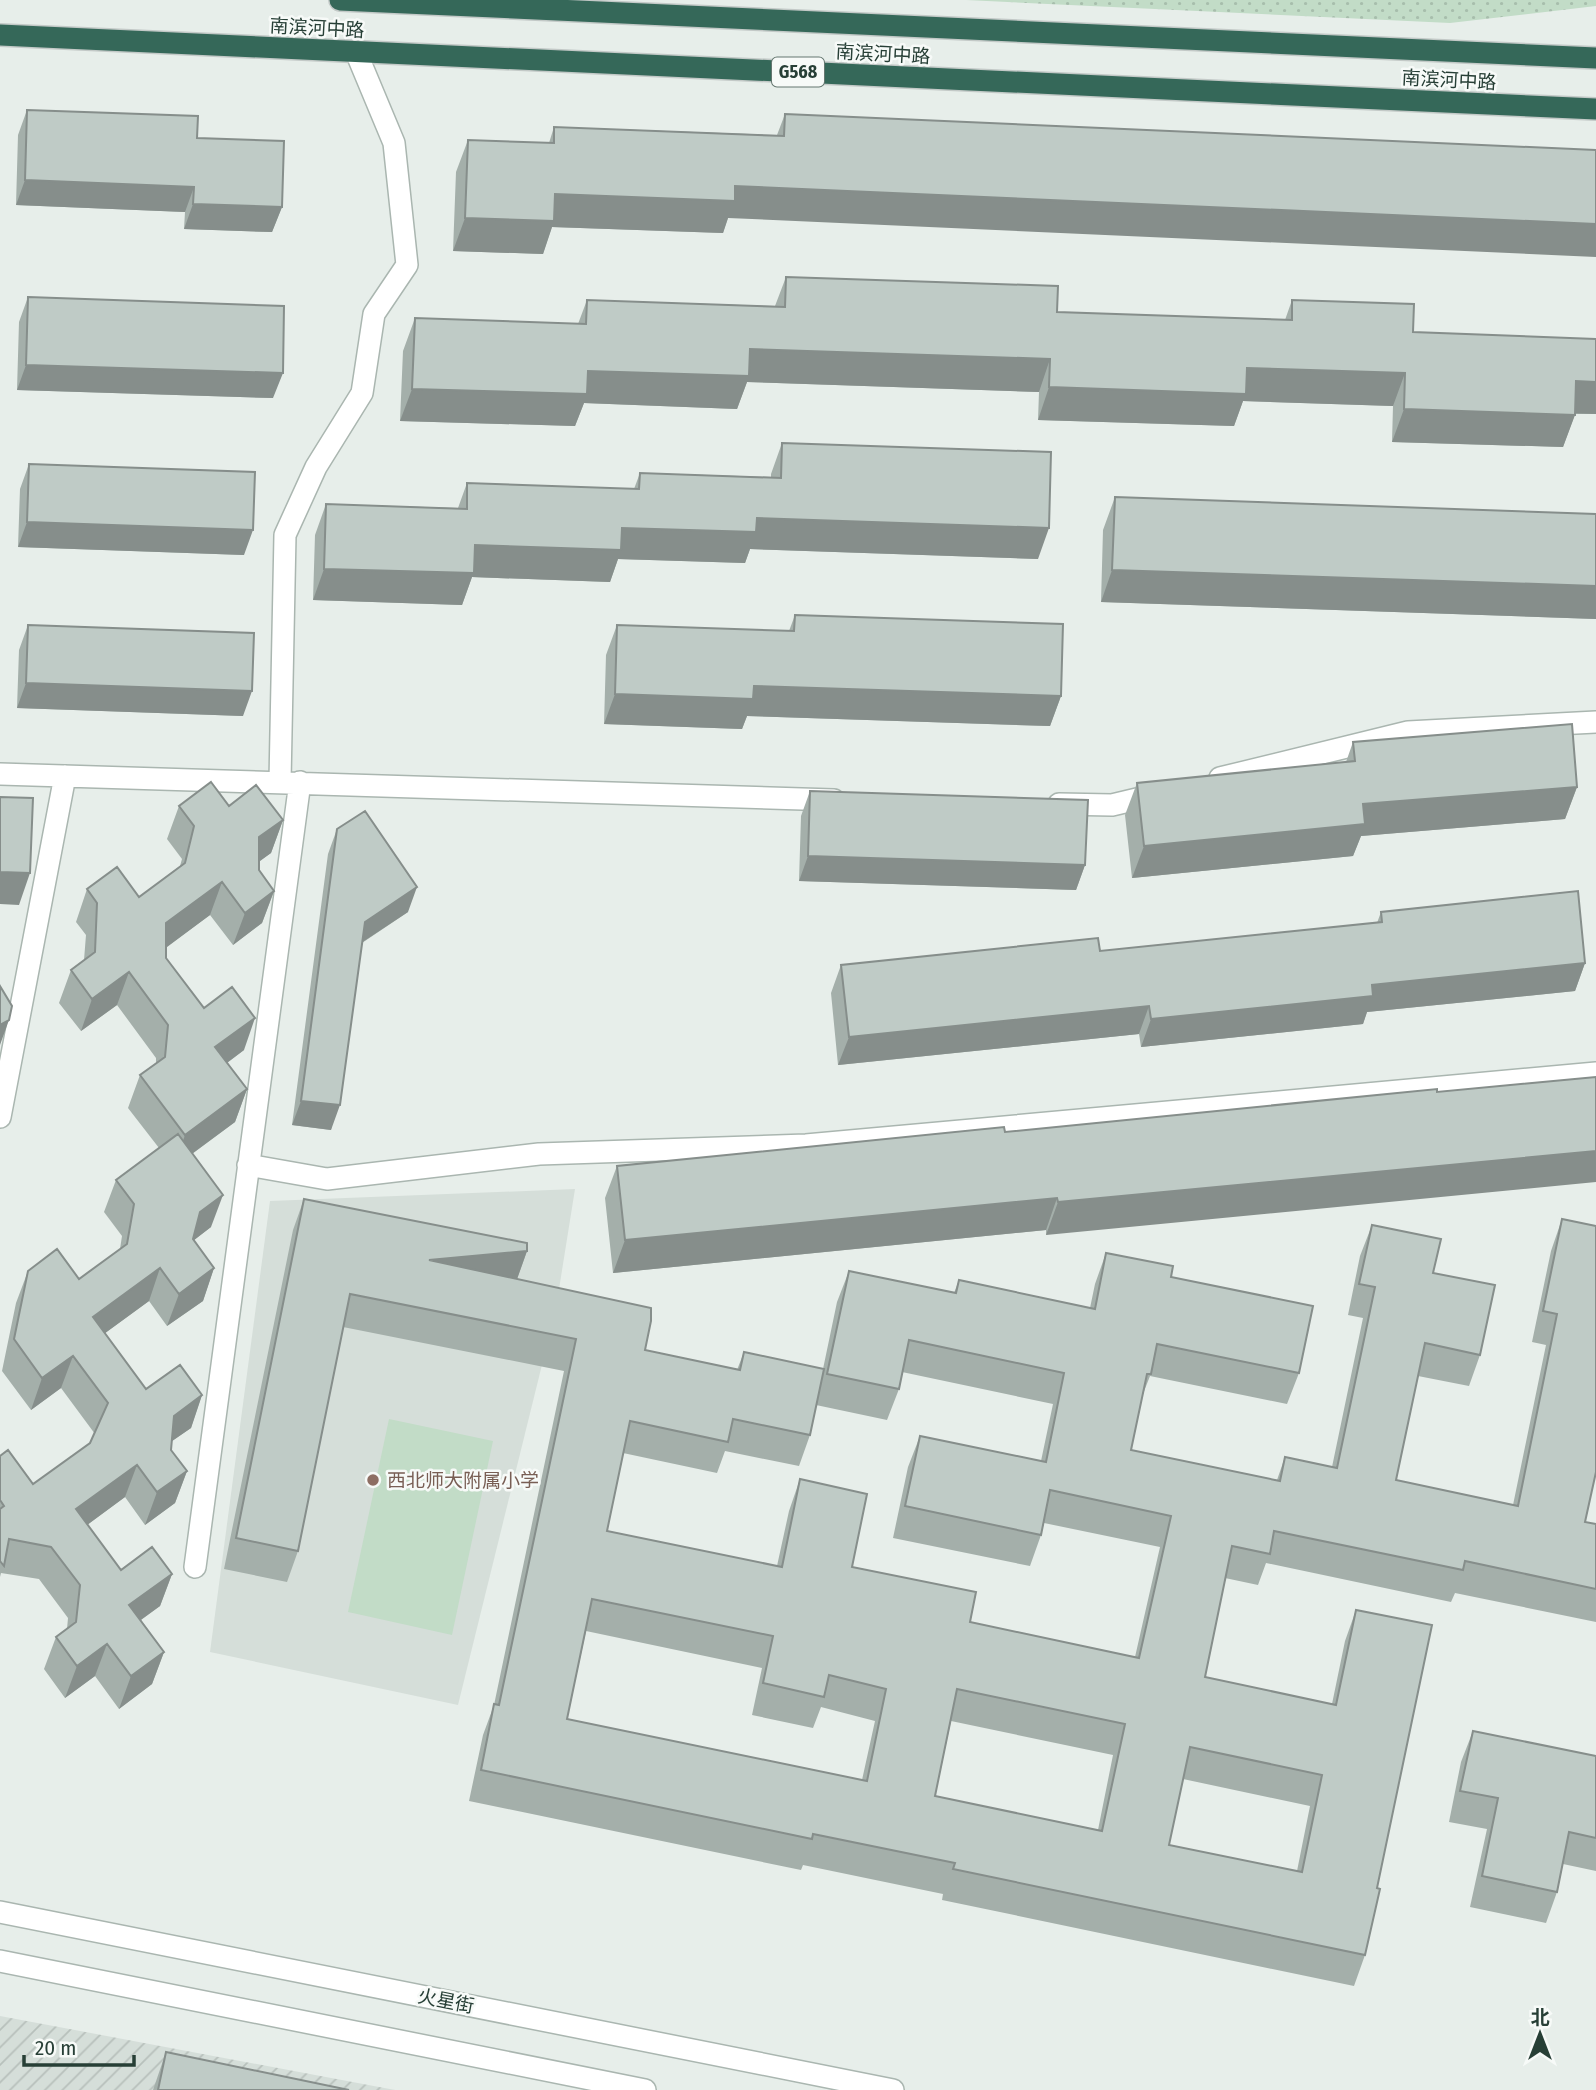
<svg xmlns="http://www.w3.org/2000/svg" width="1596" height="2090" viewBox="0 0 1596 2090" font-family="'Fira Sans Condensed','Noto Sans SC',sans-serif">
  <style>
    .built { fill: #d5ded9 }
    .industrial { fill: url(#industrial-furrows) }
    .grass { fill: url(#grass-dots) }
    .garden { fill: #c2dcc7 }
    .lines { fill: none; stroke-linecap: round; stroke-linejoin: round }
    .minor-casing { stroke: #aab6b0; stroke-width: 24 }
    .highway-casing { stroke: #c3c9c7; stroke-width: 24 }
    .minor { stroke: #fff; stroke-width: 21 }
    .highway { stroke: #356859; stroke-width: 21 }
    .wall { fill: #a4afaa; fill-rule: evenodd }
    .shaded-wall { fill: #868e8b }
    .building { fill: #bfcbc6; stroke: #868e8b; stroke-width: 2; fill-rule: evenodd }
    .education-dot { fill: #8d6e63; stroke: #f7faf8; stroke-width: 2.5 }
    .labels { text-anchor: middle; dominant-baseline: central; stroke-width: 5; stroke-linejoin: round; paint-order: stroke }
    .shield { fill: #f7faf8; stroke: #657770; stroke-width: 2 }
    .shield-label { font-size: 18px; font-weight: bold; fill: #273f36 }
    .street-label { font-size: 19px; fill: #273f36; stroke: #f7faf8 }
    .education-label { font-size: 19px; fill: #785e54; stroke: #f7faf8; text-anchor: start }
  </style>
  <defs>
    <pattern id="industrial-furrows" width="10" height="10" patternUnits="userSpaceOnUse" patternTransform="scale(1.75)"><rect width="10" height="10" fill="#d5ded9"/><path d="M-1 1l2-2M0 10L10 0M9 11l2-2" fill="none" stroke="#b7c0bb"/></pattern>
    <pattern id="grass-dots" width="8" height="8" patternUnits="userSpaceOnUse" patternTransform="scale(1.75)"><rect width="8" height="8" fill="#c2dcc7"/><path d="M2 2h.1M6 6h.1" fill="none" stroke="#a7beac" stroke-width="1.8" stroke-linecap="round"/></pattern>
  </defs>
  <rect width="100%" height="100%" fill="#e7eeea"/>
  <path class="built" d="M575,1189L556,1308L458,1705L210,1652L270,1201Z"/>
  <path class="industrial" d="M0,2016L395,2090H0Z"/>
  <path class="grass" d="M966,0H1596V6L1450,23Z"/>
  <path class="garden" d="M389,1419L493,1441L452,1635L348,1612Z"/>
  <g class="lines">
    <g class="minor-casing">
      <path id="minor" d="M0,774L834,800
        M1220,778L1408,732L1596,722
        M280,781L285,535L316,467L362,393L374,314L407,265L394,143L356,52
        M1059,804L1112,805L1158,794
        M0,1117L65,776
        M248,1165L327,1179L539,1154L806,1145L1596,1073
        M195,1567L300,782
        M0,1912L893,2090
        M0,1961L645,2090"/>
    </g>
    <g class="highway-casing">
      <path id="highway" d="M340,0L1596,58
        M0,35L1596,109"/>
    </g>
    <use href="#minor" class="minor"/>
    <use href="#highway" class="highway"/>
  </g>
  <path class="wall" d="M27,110L197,138L282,207L272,232L184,229L185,212L16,205L18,135Z
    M785,114L1596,150L728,218L723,233L552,227L543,254L453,251L456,172L468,140L549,143L554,127L777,135Z
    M786,277L1057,312L1285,320L1292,300L1413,332L1596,339V414H1575L1563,447L1392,442L1393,406L1243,401L1234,426L1038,420L1039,392L747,382L737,409L584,403L575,426L400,421L403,351L415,318L578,324L587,300L775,306Z
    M28,297L273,398L17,390L19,322Z
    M782,443L1038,559L750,549L745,563L618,559L610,582L472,577L462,605L313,600L315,535L326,504L458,508L467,483L634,489L640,473L771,477V474Z
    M29,464L244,555L18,547L20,489Z
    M1115,497L1596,525V619L1101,602L1103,530Z
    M795,615L1061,696L1050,726L747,716L742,729L604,724L606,655L617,625L789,631Z
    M28,625L243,716L17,708L19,650Z
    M1353,742L1577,787L1565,819L1361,836L1353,856L1132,878L1125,815L1137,783L1346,762Z
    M810,791L1085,865L1076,890L799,881L801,816Z
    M179,806H229L283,820L271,853L259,861V870L274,891L262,923L233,945L210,915L166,947V958L204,1008L244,1050L227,1063L247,1089L235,1122L192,1154L211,1227L194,1240L214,1268L203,1301L167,1326L149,1301L105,1333L146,1389L202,1395L191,1428L172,1441L171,1450L187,1471L175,1503L145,1525L125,1497L87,1525L121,1570L172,1574L160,1606L141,1620L164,1652L152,1684L119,1709L95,1676L65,1698L44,1669L56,1637L67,1629L68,1618L39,1579L1,1573L0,1577V1456L33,1484L90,1443L95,1434L61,1388L31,1410L2,1371L16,1303L28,1271L79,1279L120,1249L122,1236L104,1212L116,1180L159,1148L128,1108L140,1075L156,1064V1058L117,1005L81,1031L59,1003L71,970L84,960L86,935L76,922L87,889L139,897L180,866L182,859L167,839Z
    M337,829L408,912L362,943L331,1130L292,1125L328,854Z
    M1381,912L1585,963L1575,991L1367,1012L1363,1024L1141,1047L1139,1034L838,1065L831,993L841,965L1100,951L1377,923Z
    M1437,1089L1046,1235V1230L613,1273L605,1198L617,1166L1005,1132Z
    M304,1199L527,1251L517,1279L645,1350L737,1370L744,1352L823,1369L837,1302L849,1271L954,1293L959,1280L1090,1308L1095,1284L1106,1253L1171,1277L1299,1373L1287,1404L1150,1376L1141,1399L1131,1450L1277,1480L1285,1457L1332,1467L1363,1318L1348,1315L1360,1256L1372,1225L1433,1273L1480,1355L1469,1386L1418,1376L1396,1480L1513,1505L1546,1345L1532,1342L1551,1251L1562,1219L1585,1522L1596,1524V1622L1455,1593L1451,1602L1266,1563L1258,1585L1225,1578L1205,1677L1332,1704L1345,1641L1356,1610L1377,1888L1365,1955L1354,1986L942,1900L943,1894L803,1865L801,1870L469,1801L483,1735L494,1705L564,1371L343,1327L298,1551L287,1582L224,1569L293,1230ZM902,1372L1053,1404L1041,1461L920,1436L908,1467L893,1538L1030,1566L1041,1535L1044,1523L1160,1547L1135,1657L970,1622L852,1567L800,1479L789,1511L777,1566L607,1531L623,1453L717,1473L725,1451L799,1466L810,1435L816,1405L887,1420L899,1389ZM586,1631L762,1668L752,1715L813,1728L821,1707L875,1721L862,1780L567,1719ZM951,1721L1113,1755L1098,1830L935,1796ZM1183,1779L1310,1806L1297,1871L1169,1845Z
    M1473,1731L1596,1756V1871L1563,1864L1557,1892L1546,1923L1470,1907L1487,1829L1449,1822L1461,1762Z
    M166,2052L349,2090H153Z"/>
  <path class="shaded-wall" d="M25,180L194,187L185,212L16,205Z
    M735,186L1596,224V257L728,218L723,233L552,227L543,254L453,251L465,218L555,194Z
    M193,204L282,207L272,232L184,229Z
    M750,349L1050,359L1039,392L747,382L737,409L584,403L575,426L400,421L412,389L588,371Z
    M26,365L283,373L273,398L17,390Z
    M1247,368L1405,373L1393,406L1243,401L1234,426L1038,420L1049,387Z
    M1576,381L1596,382V414L1564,413Z
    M1404,409L1575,415L1563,447L1392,442Z
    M757,518L1049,528L1038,559L750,549L745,563L618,559L610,582L472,577L462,605L313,600L324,569L475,545L622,528Z
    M27,522L253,530L244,555L18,547Z
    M1112,570L1596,586V619L1101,602Z
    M26,683L252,691L243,716L17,708Z
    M754,686L1061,696L1050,726L747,716L742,729L604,724L615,694Z
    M1577,787L1565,819L1361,836L1353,856L1132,878L1144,846L1363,804Z
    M283,820L271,853L248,870L259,837Z
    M808,856L1085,865L1076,890L799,881Z
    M0,872L30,873L19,905L0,904Z
    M222,882L210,915L155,956L166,923Z
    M417,887L408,912L355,947L365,922Z
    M274,891L262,923L233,945L245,913Z
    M1585,963L1575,991L1367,1012L1363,1024L1141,1047L1151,1019L1372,985Z
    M129,972L117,1005L81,1031L92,999Z
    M1149,1006L1139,1034L838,1065L849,1037Z
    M255,1018L244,1050L204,1080L215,1047Z
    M9,1020L0,1045V1025Z
    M247,1089L235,1122L174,1167L185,1135Z
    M301,1101L340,1105L331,1130L292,1125Z
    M1596,1151V1182L1046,1235L1058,1202Z
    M223,1195L211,1227L189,1244L200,1212Z
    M1057,1198L1046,1230L613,1273L625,1240Z
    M527,1251L516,1282L429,1260Z
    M160,1268L149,1301L82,1350L93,1317Z
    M214,1268L203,1301L167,1326L179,1294Z
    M73,1356L61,1388L31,1410L42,1378Z
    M202,1395L191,1428L162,1448L174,1416Z
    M137,1465L125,1497L64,1542L76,1509Z
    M187,1471L175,1503L145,1525L157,1492Z
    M172,1574L160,1606L117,1637L129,1605Z
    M107,1644L95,1676L65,1698L77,1666Z
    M164,1652L152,1684L119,1709L131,1676Z"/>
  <path class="building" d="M27,110L198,116L197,138L284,141L282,207L193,204L194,187L25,180Z
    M785,114L1596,150V224L735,186V201L555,194L554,221L465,218L468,140L554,143V127L784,136Z
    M786,277L1058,286L1057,312L1292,320V300L1414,304L1413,332L1596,339V382L1576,381L1575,415L1404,409L1405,373L1247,368L1246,394L1049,387L1050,359L750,349L749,376L588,371L587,394L412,389L415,318L586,324L587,300L785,307Z
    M28,297L284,306L283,373L26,365Z
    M782,443L1051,452L1049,528L757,518L756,532L622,528L621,550L475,545L474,573L324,569L326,504L467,509V483L639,489L640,473L781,478Z
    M29,464L255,472L253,530L27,522Z
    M1115,497L1596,514V586L1112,570Z
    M795,615L1063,624L1061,696L754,686L753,699L615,694L617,625L794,631Z
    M28,625L254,633L252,691L26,683Z
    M1572,724L1577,787L1363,804L1365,824L1144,846L1137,783L1355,761L1353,742Z
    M211,782L229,806L256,785L283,820L259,837V870L274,891L245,913L222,882L166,923V958L204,1008L232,987L255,1018L215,1047L247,1089L185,1135L140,1075L165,1057L168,1025L129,972L92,999L71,970L95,952L97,903L87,889L117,867L139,897L185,863L194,826L179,806Z
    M810,791L1088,800L1085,865L808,856Z
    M0,797L33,798L30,873L0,872Z
    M365,811L417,887L365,922L340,1105L301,1101L337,829Z
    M1578,891L1585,963L1372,985L1373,996L1151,1019L1149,1006L849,1037L841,965L1098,938L1100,951L1382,922L1381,912Z
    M0,986L12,1006L9,1020L0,1025Z
    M1596,1077V1151L1058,1202L1057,1198L625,1240L617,1166L1004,1127L1005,1132L1437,1089V1092Z
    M178,1134L223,1195L200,1212L193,1239L214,1268L179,1294L160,1268L93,1317L146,1389L180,1365L202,1395L174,1416L171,1450L187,1471L157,1492L137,1465L76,1509L121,1570L152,1547L172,1574L129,1605L164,1652L131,1676L107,1644L77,1666L56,1637L76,1622L80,1585L51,1547L9,1539L4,1566L0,1561V1509L4,1506L0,1500V1456L8,1450L33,1484L90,1443L108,1403L73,1356L42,1378L14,1339L28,1271L57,1249L79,1279L127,1244L134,1204L116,1180Z
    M304,1199L527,1243V1251L429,1260L651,1308V1321L645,1350L740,1370L744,1352L824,1369L810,1435L733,1419L728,1442L630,1421L607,1531L782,1567L800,1479L867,1494L852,1567L976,1592L970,1622L1139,1658L1171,1516L1050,1490L1041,1535L905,1506L920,1436L1046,1462L1064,1373L909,1340L899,1389L827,1374L849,1271L956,1293L959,1280L1095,1309L1106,1253L1173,1266L1171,1277L1313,1306L1299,1373L1157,1344L1151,1374H1147L1131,1450L1280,1481L1285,1457L1337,1468L1375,1287L1359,1284L1372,1225L1441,1239L1433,1273L1495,1285L1480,1355L1425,1343L1396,1480L1518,1506L1557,1314L1543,1311L1562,1219L1596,1226V1472L1585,1522L1596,1524V1589L1465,1561L1463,1570L1274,1531L1270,1554L1232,1546L1205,1677L1336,1705L1356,1610L1432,1625L1377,1888L1380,1889L1365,1955L953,1869L955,1863L813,1834L812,1839L481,1770L494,1704L499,1705L576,1339L350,1294L298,1551L236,1538ZM592,1599L773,1636L763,1683L824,1697L829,1675L886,1689L867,1781L567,1719ZM957,1689L1125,1724L1102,1831L935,1796ZM1190,1747L1322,1775L1302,1872L1169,1845Z
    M1473,1731L1596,1756V1838L1569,1832L1557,1892L1482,1876L1498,1798L1460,1791Z
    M166,2052L349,2090H158Z"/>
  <circle class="education-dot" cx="373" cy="1480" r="7"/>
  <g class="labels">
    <rect class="shield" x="772" y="57.5" width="52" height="29" rx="5"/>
    <g class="shield-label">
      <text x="798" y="72">G568</text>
    </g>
    <g class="street-label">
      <text transform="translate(317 28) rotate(3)">南滨河中路</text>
      <text transform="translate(883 54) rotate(3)">南滨河中路</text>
      <text transform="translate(1449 80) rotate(3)">南滨河中路</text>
      <text transform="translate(446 2001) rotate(11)">火星街</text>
    </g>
    <g class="education-label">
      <text x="387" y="1480">西北师大附属小学</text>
    </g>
  </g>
  <g transform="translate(1540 2034)" stroke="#f7faf8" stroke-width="5" paint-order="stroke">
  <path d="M0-5L12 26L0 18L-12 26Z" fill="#273f36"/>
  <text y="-10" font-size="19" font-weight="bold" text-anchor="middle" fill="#273f36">北</text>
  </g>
  <path d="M24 2055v10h110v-10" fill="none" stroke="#273f36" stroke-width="3.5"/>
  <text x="35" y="2055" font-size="21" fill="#273f36" stroke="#f7faf8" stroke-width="5" paint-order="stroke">20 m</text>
</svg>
